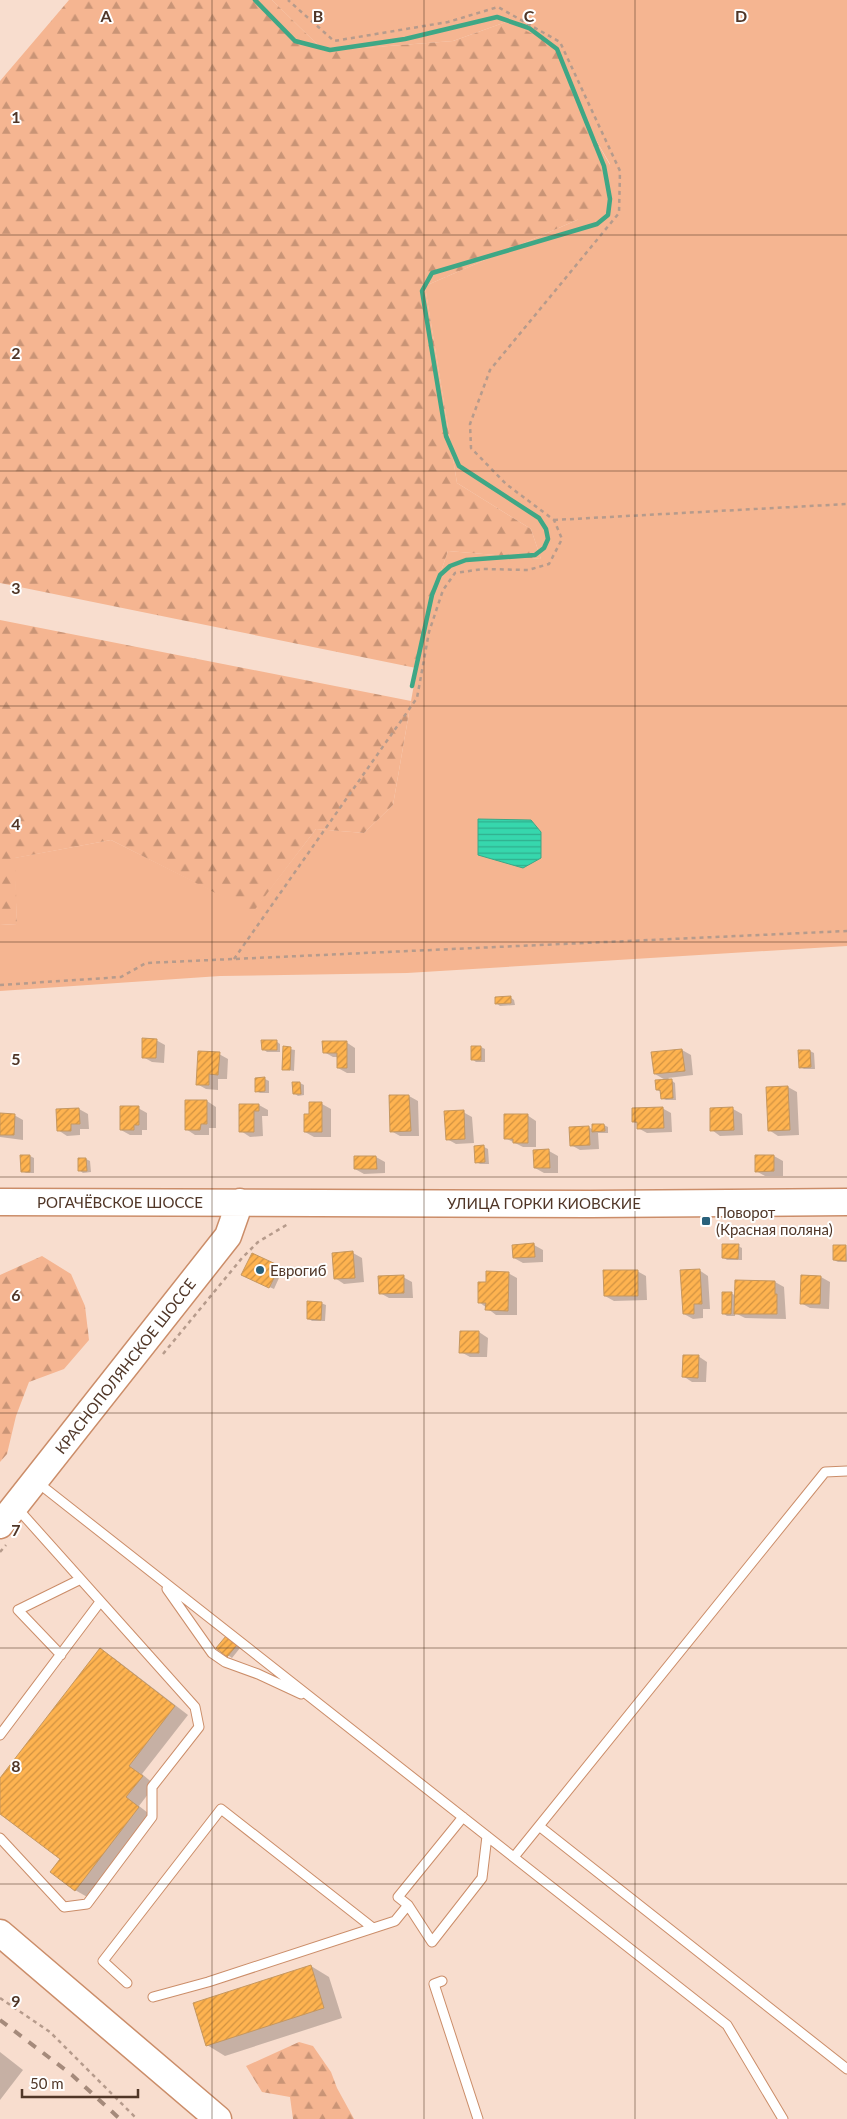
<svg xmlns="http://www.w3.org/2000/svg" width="847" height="2119" viewBox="0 0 847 2119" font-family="Lato,sans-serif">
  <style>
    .green { fill: #f5b591 }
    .forest { fill: url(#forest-firs) }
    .water { fill: url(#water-rules); stroke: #3ea785 }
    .shadow { fill: #0003 }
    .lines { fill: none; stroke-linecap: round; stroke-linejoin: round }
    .stream { stroke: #3ea785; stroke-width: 4.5 }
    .building { fill: url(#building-hatch); stroke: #c59760 }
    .lane-casing { stroke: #cb8d69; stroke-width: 11 }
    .secondary-casing { stroke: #cb8d69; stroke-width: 29 }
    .path { stroke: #b69b8c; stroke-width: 2.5; stroke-dasharray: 4 4; stroke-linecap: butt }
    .lane { stroke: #fff; stroke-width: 9 }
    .secondary { stroke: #fff; stroke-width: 26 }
    .rail { stroke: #a58a7b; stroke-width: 4; stroke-dasharray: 9 9; stroke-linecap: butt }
    .grid { fill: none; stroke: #503627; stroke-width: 1; stroke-opacity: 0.55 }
    .poi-dot { fill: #29617b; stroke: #fff; stroke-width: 2 }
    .labels { text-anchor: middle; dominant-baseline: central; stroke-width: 4; stroke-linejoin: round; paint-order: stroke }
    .street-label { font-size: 15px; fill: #503627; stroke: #fff }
    .poi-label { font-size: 15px; fill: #503627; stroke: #fff; text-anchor: start }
    .grid-label { font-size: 16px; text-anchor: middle; font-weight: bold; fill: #503627; stroke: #fff; stroke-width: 4; stroke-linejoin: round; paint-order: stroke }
  </style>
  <defs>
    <pattern id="forest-firs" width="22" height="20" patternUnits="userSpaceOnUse" patternTransform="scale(1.25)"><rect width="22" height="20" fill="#f5b591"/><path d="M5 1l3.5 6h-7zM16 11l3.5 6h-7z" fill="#c99476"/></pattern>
    <pattern id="water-rules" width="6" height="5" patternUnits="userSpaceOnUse" patternTransform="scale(1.25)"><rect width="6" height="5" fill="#36d7ad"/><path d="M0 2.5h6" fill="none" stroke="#30af8d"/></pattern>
    <pattern id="building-hatch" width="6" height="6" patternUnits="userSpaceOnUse" patternTransform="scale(1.25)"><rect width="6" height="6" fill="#feb350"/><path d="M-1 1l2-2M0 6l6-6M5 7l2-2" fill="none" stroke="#d09242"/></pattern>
  </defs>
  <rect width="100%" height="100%" fill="#f8ddce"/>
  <path class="green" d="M272,0H847V946L407,973L220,976L0,991V925L17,924L14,858L111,840L253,911L316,829L364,833L393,805L426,615L448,551L541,559L531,529L457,483L425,286L577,220L610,164L583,118L506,22L453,41L324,51Z"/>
  <path class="forest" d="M69,0H272L324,51L453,41L506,22L555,44L583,118L610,165L602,199L577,220L425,286L457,483L531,529L541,559L448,551L426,615L416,668L0,583V81Z
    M0,620L411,701L393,805L364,833L316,829L253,912L111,840L15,858L17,924L0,925Z
    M42,1256L71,1274L85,1306L89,1340L64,1369L29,1382L16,1416L7,1454L0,1462V1275Z
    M299,2042L313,2046L331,2072L337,2088L354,2119H293L290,2097L262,2092L246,2066Z"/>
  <path class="water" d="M478,819L531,820L541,832V858L523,868L478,855Z"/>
  <path class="shadow" d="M510,997L514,1000L515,1005L500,1006L496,1003Z
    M156,1040L165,1045L164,1063L152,1062L143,1057Z
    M276,1041L280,1044V1052H267L263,1049Z
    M346,1042L355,1048V1073H347L338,1068V1057H333L324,1052Z
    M481,1047L485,1049V1062H476L472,1059Z
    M284,1048L295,1050L294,1071L283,1069Z
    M682,1050L691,1055L693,1075L668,1078L675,1083L676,1100H666L662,1098V1092L657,1090L667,1081L655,1074L653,1054Z
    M810,1051L814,1053L815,1069H804L800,1067Z
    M219,1054L228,1059L227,1079H218V1090L206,1089L197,1084Z
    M265,1079L269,1081V1093H260L256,1091Z
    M300,1083L304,1085V1095L298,1096L294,1093Z
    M788,1087L797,1092L799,1135L778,1136L769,1130Z
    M409,1096L418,1101L419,1136H400L391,1131Z
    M207,1101L216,1107V1128H209V1135H195L186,1129Z
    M322,1104L331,1109V1137H314L305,1132Z
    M240,1105H259L268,1110V1116H262L263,1136L250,1137L241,1131Z
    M138,1108L147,1113V1130H142V1135H130L121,1130Z
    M662,1108L671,1113L672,1132L647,1133L638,1128V1124L633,1121Z
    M79,1109L88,1114L89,1129H80V1135L67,1136L58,1130L57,1110Z
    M711,1109H733L742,1114L743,1135L720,1136L712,1130Z
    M463,1112L472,1117L474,1143L456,1144L447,1139Z
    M0,1114L14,1115L23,1120V1140L0,1137Z
    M527,1115L536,1121V1147H523L505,1138Z
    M604,1125L608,1127V1133H598L599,1149L580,1150L571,1145L589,1127L593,1130Z
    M475,1147H484L488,1149L489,1164H480L476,1162Z
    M535,1151H549L558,1156V1173H544L535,1168Z
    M30,1156L34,1158V1173H26L22,1171Z
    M774,1156L783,1161V1176H765L756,1171Z
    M355,1157H376L385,1162V1173L364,1174L355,1169Z
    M79,1159H86L90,1161L91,1172L83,1173L79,1170Z
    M534,1245L543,1250V1262L523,1263L514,1258Z
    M738,1246L742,1248V1260H727L723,1257Z
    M846,1246L847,1262H838L834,1260Z
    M353,1253L362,1258L364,1282L344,1284L335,1278L333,1254Z
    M279,1267L283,1269L274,1289L247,1277Z
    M699,1270L708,1276L710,1309H703V1318L693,1319L684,1314Z
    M637,1271L646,1276L647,1300L614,1301L605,1296Z
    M508,1273L517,1278V1315H496L479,1302L487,1284Z
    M802,1276L821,1277L830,1282L829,1309L810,1308L801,1303Z
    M403,1277L412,1282L413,1298H389L380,1293Z
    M775,1282L784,1287L786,1319L745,1318L735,1313V1316H727L723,1313L731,1293L736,1296Z
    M321,1303L326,1305L325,1321H312L308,1318Z
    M479,1332L488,1338L487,1357H470L461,1352Z
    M698,1356L707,1362L706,1382H692L683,1376Z
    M231,1640L240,1648L232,1658L218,1648Z
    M100,1650L114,1658L188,1715L142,1774L155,1785L139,1806L152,1816L89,1898L75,1890L62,1859L0,1812V1780Z
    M311,1966L329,1977L342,2018L225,2056L207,2045Z
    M0,2052L23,2070L0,2100Z"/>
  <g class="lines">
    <path class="stream" d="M255,0L295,41L330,50L405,39L497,17L529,28L557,49L604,166L610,199L608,215L597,224L432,273L422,291L446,436L459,466L539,518L546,529L548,539L544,548L535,555L466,560L450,566L440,575L432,595L412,686"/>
  </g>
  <path class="building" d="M511,996V1003L495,1004V997Z
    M142,1038L157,1039L156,1058H142Z
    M261,1040H277V1050H262Z
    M322,1041H347V1068H337V1053H323Z
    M283,1046L291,1047L290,1070H282Z
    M471,1046H481V1060H471Z
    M682,1049L685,1071L654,1074L651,1052Z
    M798,1050H810L811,1067L799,1068Z
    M198,1051L220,1052L218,1075L209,1074V1085H196Z
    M265,1077V1091L255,1092V1078Z
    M672,1079L673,1098L661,1099L660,1090H656L655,1080Z
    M292,1082H300L301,1094H293Z
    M788,1086L790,1130L768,1131L766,1087Z
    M389,1095H409L411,1131L390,1132Z
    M185,1100H207V1124H201L200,1130H185Z
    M309,1102H322V1132H304V1114H309Z
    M239,1104H259V1111H254V1132H239Z
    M120,1106H139V1125H134V1130H120Z
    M663,1107L664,1128L637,1129V1122H632V1108Z
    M733,1107L734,1130L710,1131V1108Z
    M79,1108L80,1124H71V1131H57L56,1109Z
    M464,1110L465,1139L446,1140L444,1111Z
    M0,1113L15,1114L14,1135H0Z
    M504,1114H528V1143H513V1139H504Z
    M592,1124H604L605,1131L592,1132Z
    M589,1126L590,1145L570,1146L569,1127Z
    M484,1145L485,1162L475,1163L474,1146Z
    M549,1149L550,1168H534L533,1150Z
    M20,1155H30V1172H21Z
    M755,1155H774V1171L755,1172Z
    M354,1156H376L377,1169H354Z
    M78,1158H86L87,1171H78Z
    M534,1243L535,1257L513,1258L512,1245Z
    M722,1244H739L738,1259L722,1258Z
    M833,1245H846V1261L833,1260Z
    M353,1251L355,1278L334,1279L332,1253Z
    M252,1253L280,1266L269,1288L241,1275Z
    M700,1269L702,1304H694V1314H683L680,1270Z
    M603,1270H638V1296H604Z
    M486,1271L509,1272L508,1311L485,1310L486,1303H478V1282H486Z
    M404,1275V1293L379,1294L378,1276Z
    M801,1275L821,1276L820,1304H800Z
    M735,1280L775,1281V1294H777V1314H734Z
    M722,1292H732L731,1314H722Z
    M307,1301L322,1302L321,1320L307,1319Z
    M460,1331H479V1353H459Z
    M683,1355H699L698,1378L682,1377Z
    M226,1636L237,1645L227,1657L216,1648Z
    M100,1648L175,1706L129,1766L143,1776L126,1797L139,1807L75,1891L50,1872L60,1859L0,1814V1778Z
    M311,1965L324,2008L206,2046L193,2003Z"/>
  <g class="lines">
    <g class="lane-casing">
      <path id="lane" d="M37,1482L727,2025L783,2119
        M167,1589L212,1653L225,1662L258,1674L301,1694
        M61,1655L18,1610L79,1580
        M0,1735L100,1602
        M463,1817L398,1897L408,1905L432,1942L482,1878L487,1836
        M539,1826L847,2069
        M0,1838L64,1907L87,1904L152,1817V1787L199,1727L195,1707L17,1508
        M514,1857L825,1472L847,1471
        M442,1981L434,1984L478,2119
        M127,1983L103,1961L221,1809L373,1928
        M153,1997L208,1982L395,1921L408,1905"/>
    </g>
    <g class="secondary-casing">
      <path id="secondary" d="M0,1202L590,1204L847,1202
        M0,1525L228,1236L240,1202
        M0,1933L218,2119"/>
    </g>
    <path class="path" d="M554,520L847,504
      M234,959L417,698L429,632L443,590L455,573L483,569L528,570L549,564L562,539L554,520L506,484L471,448L470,424L490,370L619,213L620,171L560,42L498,7L448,22L334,41L288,0
      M0,985L121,977L146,963L847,931
      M163,1354L242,1258L258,1242L288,1224
      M0,1552L6,1545
      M0,1998L50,2032L137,2119"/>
    <use href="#lane" class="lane"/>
    <use href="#secondary" class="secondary"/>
    <path class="rail" d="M0,2020L72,2075L120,2119"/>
  </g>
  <path class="grid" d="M212,0V2119M424,0V2119M635,0V2119M0,235H847M0,471H847M0,706H847M0,942H847M0,1177H847M0,1413H847M0,1648H847M0,1884H847"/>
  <g class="poi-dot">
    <rect x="701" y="1216" width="10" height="10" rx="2.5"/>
    <circle cx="260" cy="1270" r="5"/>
  </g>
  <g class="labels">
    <g class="street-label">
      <text x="120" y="1202">РОГАЧЁВСКОЕ ШОССЕ</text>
      <text x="544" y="1203">УЛИЦА ГОРКИ КИОВСКИЕ</text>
      <text transform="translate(125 1366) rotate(-52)">КРАСНОПОЛЯНСКОЕ ШОССЕ</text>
    </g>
    <g class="poi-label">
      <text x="716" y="1212">Поворот<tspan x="716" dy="17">(Красная поляна)</tspan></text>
      <text x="270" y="1270">Еврогиб</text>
    </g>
  </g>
  <g class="grid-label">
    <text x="106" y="22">A</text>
    <text x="318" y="22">B</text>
    <text x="529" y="22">C</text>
    <text x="741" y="22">D</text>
    <text x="16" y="123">1</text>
    <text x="16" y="359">2</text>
    <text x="16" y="594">3</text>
    <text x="16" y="830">4</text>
    <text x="16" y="1065">5</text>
    <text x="16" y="1301">6</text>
    <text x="16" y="1536">7</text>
    <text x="16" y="1772">8</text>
    <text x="16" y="2007">9</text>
  </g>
  <path d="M22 2089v8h116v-8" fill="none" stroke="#503627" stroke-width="2.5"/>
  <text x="30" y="2089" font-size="15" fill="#503627" stroke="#ffffff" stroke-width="4" paint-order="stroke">50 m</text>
</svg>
